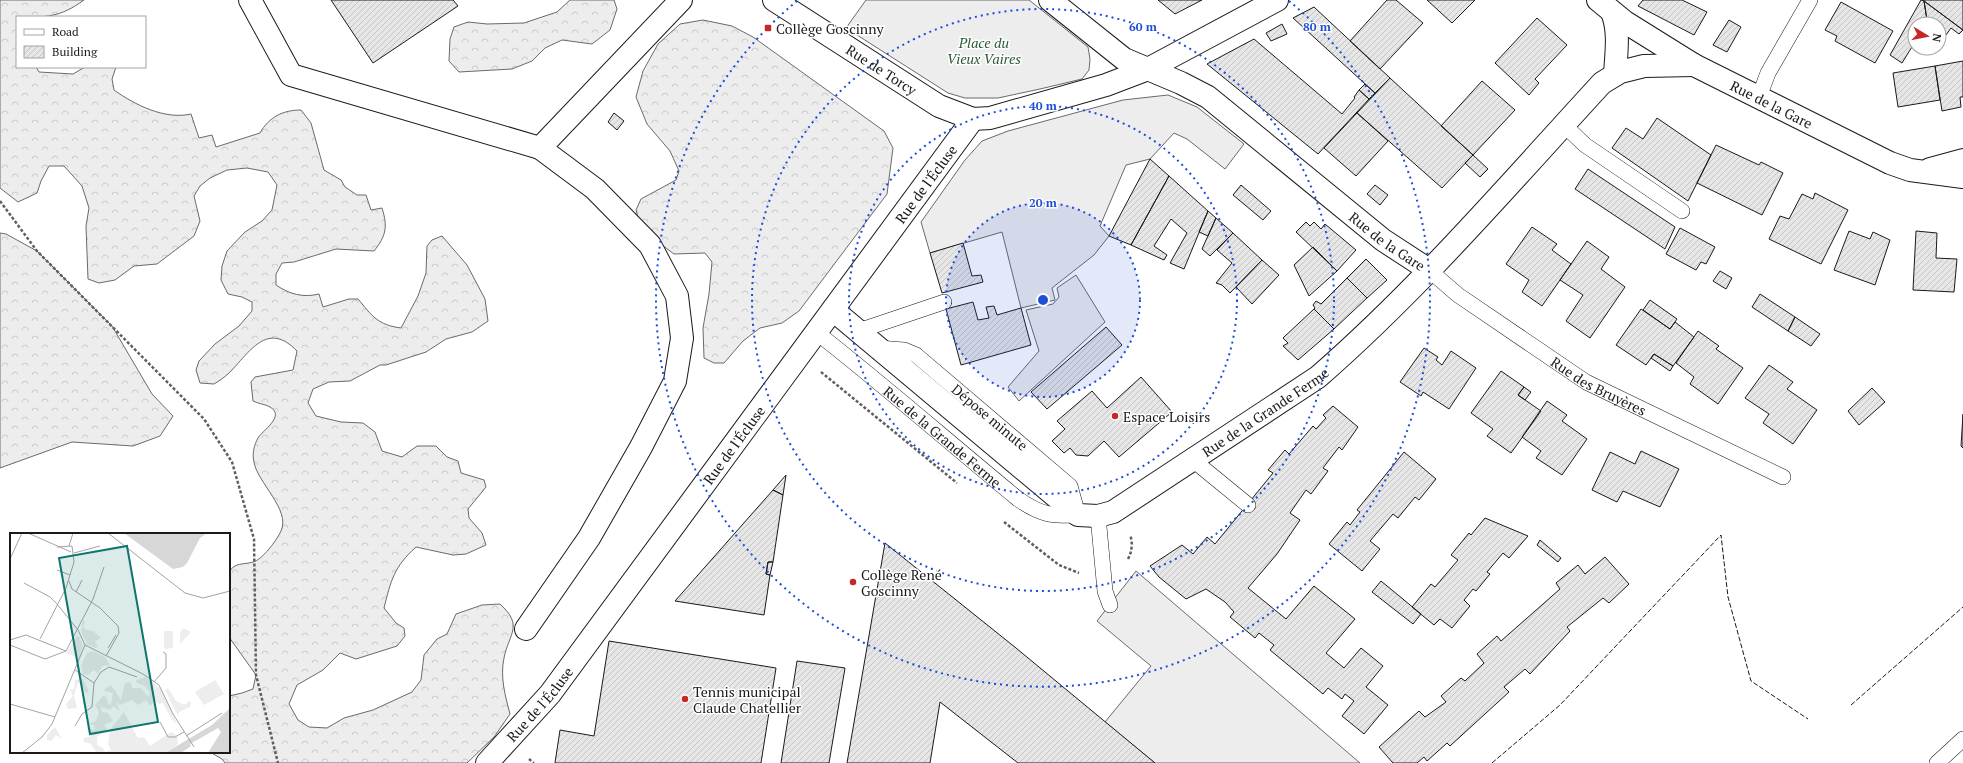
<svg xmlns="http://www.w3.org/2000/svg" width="1963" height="763" viewBox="0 0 1963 763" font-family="'PT Serif',serif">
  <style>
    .forest { fill: url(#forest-crowns); stroke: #6a6a6a }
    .built { fill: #ededed; stroke: #6a6a6a }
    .building { fill: url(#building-hatch); stroke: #1a1a1a }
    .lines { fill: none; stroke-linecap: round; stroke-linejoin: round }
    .service-casing { stroke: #1a1a1a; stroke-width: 16 }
    .minor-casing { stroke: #1a1a1a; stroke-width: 24 }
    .path { stroke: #5f5f5f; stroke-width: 2.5; stroke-dasharray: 3 2; stroke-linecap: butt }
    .service { stroke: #fff; stroke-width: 15 }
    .minor { stroke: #fff; stroke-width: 22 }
    .fence { stroke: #1a1a1a; stroke-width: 1; stroke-dasharray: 5 2; stroke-linecap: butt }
    .ring { fill: none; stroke: #1d4ed8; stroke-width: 2; stroke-dasharray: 2 4 }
    .poi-dot { fill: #c62828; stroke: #fff; stroke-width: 1.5 }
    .labels { text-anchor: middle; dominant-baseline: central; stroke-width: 3; stroke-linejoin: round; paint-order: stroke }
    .poi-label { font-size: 14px; fill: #1a1a1a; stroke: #fff; text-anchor: start }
    .park-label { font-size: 14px; font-style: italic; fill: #2b5a34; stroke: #fff }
    .street-label { font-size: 14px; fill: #1a1a1a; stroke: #fff }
    .inset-road { fill: none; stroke: #a3a3a3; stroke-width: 1 }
    .view { fill: #0f766e; fill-opacity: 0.15; stroke: #0f766e; stroke-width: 2 }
    .inset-edge { fill: none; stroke: #1a1a1a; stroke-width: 2 }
    .centre { fill: #1d4ed8; stroke: #fff; stroke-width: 2 }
    .ring-label { font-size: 12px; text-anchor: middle; font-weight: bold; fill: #1d4ed8; stroke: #fff; stroke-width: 3; stroke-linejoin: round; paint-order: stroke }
  </style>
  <defs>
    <pattern id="forest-crowns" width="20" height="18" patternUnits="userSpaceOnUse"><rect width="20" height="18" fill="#ededed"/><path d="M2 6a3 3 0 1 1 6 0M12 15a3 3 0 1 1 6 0" fill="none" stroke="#cbcbcb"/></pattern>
    <pattern id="building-hatch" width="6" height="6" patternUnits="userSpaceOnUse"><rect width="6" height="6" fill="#e6e6e6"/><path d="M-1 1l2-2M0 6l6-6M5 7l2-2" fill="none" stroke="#c5c5c5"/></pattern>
  </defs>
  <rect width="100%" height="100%" fill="#fff"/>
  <path class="forest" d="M0,0H84C59,18 47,17 17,17V67H36L39,72L73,74L85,67H116L112,79L114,90C135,105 165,120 191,114L199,138L212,135L216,147L260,133C269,117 283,110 301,110L311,123L324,170L341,180L345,187L357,195H366L371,210L382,208C388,227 386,236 374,251L336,249L294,262L282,263L276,274V285C289,294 303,298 319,294L323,307L349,299H358C372,316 378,325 401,328L418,296L426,273L427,246L432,240L442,236L467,265L485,299L488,321L472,332L446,339L426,352L386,365H380L350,381L329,382L313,389L308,403L316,416L341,422L363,423L375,432L382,451L402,457L417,446H436L447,457L458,461L461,473L484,480L486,487L468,509L469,518L482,533L486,545L466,554L453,555L416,547C394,567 391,580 384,608L396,623L404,628L405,636L397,646L356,659L340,653L323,670L297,685L289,704L298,720L309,727L327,728L344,718L373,710L412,692L421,680L424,655L437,639L447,634L456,614L482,605L500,604C524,626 509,633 504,658C500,677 505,695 510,714L494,737L467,763H225L222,759L210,752H229V696L242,693L253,689L256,675L229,637V572C235,562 243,565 253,562C262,560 277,540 281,531C291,510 257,482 254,462C252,454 254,445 258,438C262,431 286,416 270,407C265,404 259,404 253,401L251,382L255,377L293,370L297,351C267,320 250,352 229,373C225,377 219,381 214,384L200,383L196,370L199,361L215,344L239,326L252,311V302L242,297L228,294L221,280L222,266L227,251L245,232L262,221L272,210L277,185L268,172L247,168L227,170L210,178L200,186L194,196L200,221L194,236L157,264L134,266L115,280L99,283L88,279L86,226L89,208L82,186L64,166H49L41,181L37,193L18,202L0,188Z
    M570,0H614L617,9L610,30L592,44L562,40L545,48L532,61L512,69L459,72L449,61L450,39L454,27L468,22L487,24L524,23L557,12Z
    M703,20L732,26L753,37L884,131L893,148L887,194L799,311L782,323L760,328L743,341L724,363H714L704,358L703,328L709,294L712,262L705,253L674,254L641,229L636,210L641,199L676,180L679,171L670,151L647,124L636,97L643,71L658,44L680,24Z
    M0,233L6,234L37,251L112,326L152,394L173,416L160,436L133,446L72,442L0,468Z"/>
  <path class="built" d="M866,0H1029L1088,47L1090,59L1089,70L1082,79L1040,89L998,98H965L948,93L846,28Z
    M1168,95L1197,107L1244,144L1225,169L1187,139L1174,133L1150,159L1126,165L1100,226L1109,236L1094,255L1052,288L1055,300L1021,308L1002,232L930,253L921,222L965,160L982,141L1008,131L1123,100Z
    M1076,275L1105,322L1019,401L1008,387L1039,351L1026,310L1053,304L1059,297L1057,288Z
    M1136,571L1360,763H1155L1105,722L1151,666L1097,621Z"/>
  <path class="building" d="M331,0H453L458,6L373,63Z
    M1158,0H1202L1175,14Z
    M1387,0H1396L1423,23L1380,69L1350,41Z
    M1427,0H1475L1452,23Z
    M1643,0H1682L1707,12L1694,35L1638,6Z
    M1921,0L1924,1L1927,20L1924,17L1922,24H1915V35L1912,39L1915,42L1902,63L1890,55Z
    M1922,0H1963V30L1924,1Z
    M1924,1L1963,30L1959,34L1951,28L1946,35L1939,29V24H1932L1927,20Z
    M1841,2L1893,31L1875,63L1835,41L1837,36L1825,30Z
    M1314,7L1390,78L1375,93L1293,18Z
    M1537,18L1567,45L1535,79L1539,83L1529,95L1495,63Z
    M1729,20L1741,27L1727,52L1713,45Z
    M1282,24L1287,34L1271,41L1266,33Z
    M1254,39L1342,114L1355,98L1354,97L1359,90L1369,99L1318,154L1207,64Z
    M1963,61V97H1960L1961,107L1942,111L1935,66Z
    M1935,66L1940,100L1898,107L1893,73Z
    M1390,78L1473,155L1442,188L1357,113Z
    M1482,81L1515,110L1473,155L1441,126Z
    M1365,84L1375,93L1369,99L1359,90Z
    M614,113L624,121L617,130L608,122Z
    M1357,113L1388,141L1356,176L1324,148Z
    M1657,118L1711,155L1688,201L1612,148L1626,128L1643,139Z
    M1716,145L1759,165L1761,162L1783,173L1762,215L1697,183Z
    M1473,155L1488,169L1480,177L1465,163Z
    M1150,159L1169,176L1131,245L1109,236Z
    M1588,169L1675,227L1665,249L1575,189Z
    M1169,176L1208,211L1184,269L1170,263L1187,233L1171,219L1154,246L1167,255L1164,260L1131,245Z
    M1241,185L1271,211L1263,220L1233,195Z
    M1375,185L1388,195L1380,205L1367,194Z
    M1815,193L1848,210L1821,264L1769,239L1780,216L1789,219L1802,194L1813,199Z
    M1208,211L1216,218L1208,236L1199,232Z
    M1216,218L1233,233L1210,256L1202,249Z
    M1306,222L1310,226L1314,222L1321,229L1325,224L1356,250L1337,271L1296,232Z
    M1532,227L1557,244L1552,250L1571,264L1542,306L1522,292L1529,280L1506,264Z
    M1680,228L1715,247L1706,264L1701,262L1696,270L1666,254Z
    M1849,231L1870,239L1873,232L1890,240L1875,285L1834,270Z
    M1916,231L1937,233L1936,258L1957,259L1954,292L1913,290Z
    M1233,233L1262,260L1230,293L1222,285L1216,283L1232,263L1217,250Z
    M1587,241L1609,257L1601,269L1625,287L1590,338L1566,321L1583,295L1560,280Z
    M963,243L972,276L981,275L983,282L942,293L930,253Z
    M1313,247L1337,271L1309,296L1294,265Z
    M1366,259L1387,280L1367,298L1347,278Z
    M1262,260L1279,275L1252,304L1236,287Z
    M1720,271L1732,278L1726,289L1713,281Z
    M1347,278L1367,298L1334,329L1314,309L1315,308L1313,305L1316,301L1321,304Z
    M1760,294L1795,317L1788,331L1752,307Z
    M1650,300L1677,319L1670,329L1643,310Z
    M973,302L978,320L989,318L986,307L994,306L997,315L1021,308L1031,345L961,365L946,309Z
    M1314,309L1334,329L1298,360L1283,346L1288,343L1283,338Z
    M1641,309L1670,329L1675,322L1694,337L1673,366L1654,354L1646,365L1616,345Z
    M1795,317L1820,334L1811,346L1788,331Z
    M1106,327L1122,345L1047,409L1031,392Z
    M1698,331L1719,346L1716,349L1743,368L1718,404L1690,384L1694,377L1676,363Z
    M1424,348L1438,357L1436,360L1442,365L1451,351L1476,368L1449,409L1423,392L1421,396L1400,382Z
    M1654,354L1673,366L1670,371L1651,358Z
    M1769,365L1793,382L1787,389L1817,410L1793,444L1763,423L1769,414L1745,398Z
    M1501,371L1524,387L1518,395L1541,411L1511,453L1487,436L1493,429L1471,413Z
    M1141,377L1172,412L1119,457L1104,441L1088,456L1076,455L1070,448L1064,453L1052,441L1065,429L1057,421L1092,391L1107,408Z
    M1524,387L1531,392L1525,400L1518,395Z
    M1872,388L1885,402L1859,425L1848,411Z
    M1547,401L1567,415L1562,421L1587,439L1562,475L1536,458L1541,451L1522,437Z
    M1333,406L1358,427L1342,450L1339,447L1323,468L1328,471L1311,494L1306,490L1290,513L1300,520L1277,554L1248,588L1286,619L1314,586L1355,619L1326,653L1344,668L1361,648L1383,666L1366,687L1388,705L1364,734L1342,716L1354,701L1345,694L1342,699L1328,688L1323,694L1270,650L1274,645L1259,633L1255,638L1230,617L1234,612L1225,602L1206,589L1186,599L1159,577L1150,566L1182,545L1193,554L1207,537L1215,544L1273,473L1268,470L1285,450L1289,454L1313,426L1316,429L1326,418L1323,415Z
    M1963,414V448L1961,446Z
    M1641,451L1679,469L1660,507L1623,491L1617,502L1592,490L1610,452L1635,464Z
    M1404,452L1436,479L1419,500L1415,497L1398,518L1393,514L1370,541L1380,549L1362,571L1329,544L1347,522L1350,525L1360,512L1357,510Z
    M786,475L783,495L773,490Z
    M773,490L783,495L773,562H768L766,574L770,575L764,615L675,601Z
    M1485,518L1528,536L1509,558L1503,553L1487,572L1490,574L1476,591L1473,589L1464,600L1470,606L1452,628L1440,619L1434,625L1412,607L1431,584L1435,587L1458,560L1451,555L1469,533L1471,535Z
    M1540,540L1561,558L1558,562L1537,545Z
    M885,543L1016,648L1155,763H1018L940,702L930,763H847Z
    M1605,557L1629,584L1609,603L1603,598L1567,627L1570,631L1530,674L1525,669L1504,687L1509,692L1450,746L1447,743L1427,761L1424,757L1417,763H1393L1379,747L1419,711L1425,717L1446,702L1441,696L1461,678L1465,681L1484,663L1477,654L1497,636L1501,641L1560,589L1556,583L1578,565L1585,574Z
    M768,562H773L770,575L766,574Z
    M1381,581L1421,614L1413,624L1372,592Z
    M609,641L776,668L761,763H555L560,730L594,736Z
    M797,661L845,668L829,763H781Z"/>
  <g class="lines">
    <g class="service-casing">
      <g id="service">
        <path d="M1759,97L1768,73L1810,0"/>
        <path d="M1564,125L1585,145L1682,211"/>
        <path id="s1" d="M1429,270L1458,295L1586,382L1783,477"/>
        <path d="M858,331L944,302"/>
        <path id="s2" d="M816,332C885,386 951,444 1018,499C1041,515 1051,516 1078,515L1070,486L916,355L904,350L878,348"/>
        <path d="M1193,460L1248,505"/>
        <path d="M1098,516L1105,591L1110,605"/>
        <path d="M1937,763L1963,739"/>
      </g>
    </g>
    <g class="minor-casing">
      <g id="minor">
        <path d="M250,0L291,75L540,148L681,0"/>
        <path id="s3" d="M774,0L939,106L973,119L990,118L1106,85L1148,69L1277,0"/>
        <path id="s4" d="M1050,0L1124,59L1181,83L1208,97L1383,240L1429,270"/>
        <path id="s5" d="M1598,0L1625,22L1694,65L1890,163L1910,170L1963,177"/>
        <path d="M1612,12C1620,32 1616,54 1615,75"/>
        <path d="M1930,169L1963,160"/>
        <path id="s6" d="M833,310L1078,515L1098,516L1113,512L1318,377C1421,287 1510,183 1602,83L1620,72L1644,66L1694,65"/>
        <path d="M526,629L589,538L641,447L675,381L682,338L677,296L650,245L595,189L540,148"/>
        <path id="s7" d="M487,763L550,694L973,119"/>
      </g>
    </g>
    <path class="path" d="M0,201L37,251L204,419L232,462L254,539L256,675L278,763
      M821,372L957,483
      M1004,522L1059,565L1079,573
      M1128,559C1132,552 1133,542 1130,535
      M529,759L534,763"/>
    <use href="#service" class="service"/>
    <use href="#minor" class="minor"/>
    <path class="fence" d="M1851,705L1963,607
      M1492,763L1560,705L1721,535L1728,597L1751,681L1808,719"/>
  </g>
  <circle cx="1043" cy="300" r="97" fill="#1d4ed8" fill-opacity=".12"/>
  <g class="ring">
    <circle cx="1043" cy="300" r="97"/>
    <circle cx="1043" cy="300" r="194"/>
    <circle cx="1043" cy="300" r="291"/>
    <path d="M1289 1A387 387 0 1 1 797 1"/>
  </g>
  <g class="poi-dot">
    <rect x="764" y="24" width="8" height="8" rx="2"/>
    <circle cx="1115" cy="416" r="4"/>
    <circle cx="853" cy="582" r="4"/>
    <circle cx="685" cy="699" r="4"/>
  </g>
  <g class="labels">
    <g class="poi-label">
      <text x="776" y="28">Collège Goscinny</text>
      <text x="1123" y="416">Espace Loisirs</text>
      <text x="861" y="574">Collège René<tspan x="861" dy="16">Goscinny</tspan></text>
      <text x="693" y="691">Tennis municipal<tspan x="693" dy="16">Claude Chatellier</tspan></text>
    </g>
    <g class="park-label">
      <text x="984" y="42">Place du<tspan x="984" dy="16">Vieux Vaires</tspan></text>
    </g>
    <g class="street-label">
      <text stroke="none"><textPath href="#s3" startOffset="128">Rue de Torcy</textPath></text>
      <text stroke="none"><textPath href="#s5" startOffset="203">Rue de la Gare</textPath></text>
      <text stroke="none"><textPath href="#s7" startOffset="727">Rue de l'Écluse</textPath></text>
      <text stroke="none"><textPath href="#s4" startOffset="417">Rue de la Gare</textPath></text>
      <text stroke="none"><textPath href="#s1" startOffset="206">Rue des Bruyères</textPath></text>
      <text stroke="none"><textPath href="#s6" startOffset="537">Rue de la Grande Ferme</textPath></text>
      <text transform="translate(990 417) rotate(40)">Dépose minute</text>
      <text stroke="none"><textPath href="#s2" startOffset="164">Rue de la Grande Ferme</textPath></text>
      <text stroke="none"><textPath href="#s7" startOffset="403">Rue de l'Écluse</textPath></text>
      <text stroke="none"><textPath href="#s7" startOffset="79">Rue de l'Écluse</textPath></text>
    </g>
  </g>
  <g transform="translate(10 533)">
    <rect width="220" height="220" fill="#fff"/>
    <path d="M158,155L166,168L172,171H176L179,168L181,169L180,174L169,179L168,183L155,157Z" fill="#ededed"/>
    <path d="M83,118L95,124L100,132L92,133L88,141L84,137L78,142L73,141L71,133L77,120ZM135,144L151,156L167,191L162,187L153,170L148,171L145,168L140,173L136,167L128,172L122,167L110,172L106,169L110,178L103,173L100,177L91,174L92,179L98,180L103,188L94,192L97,196L87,204V212L93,215L95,219L101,217L98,211L100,197L114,179L128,205L134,204L140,213L161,199L167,202L168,211L155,220H87L81,211L74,209L73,205L80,204L76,193L82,197L85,196L84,192L78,191L86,188L89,179L85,172L93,163L96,164L99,172L101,171L103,160L94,158L96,155L101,152L111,167L115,150L121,149L122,155H131L138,164L140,160L135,153L127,150L126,147ZM73,146L79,159L75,160L72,151L68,150L64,162L67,175L58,176L56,171L63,163L60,156H64L65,147ZM45,194L52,206L46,202L41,208L37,207V202Z" fill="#ededed"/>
    <path d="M173,95L181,99L170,111V100Z" fill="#ededed"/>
    <path d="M73,87L75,89L73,94L77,97L83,98L91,105L85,108L88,114L85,115L77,111L71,99ZM154,98H163V115L154,116ZM67,103H69L73,113L69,125L56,120ZM205,147L214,161L194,172L185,159Z" fill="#ededed"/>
    <path d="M114,0H197L190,5L177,30L173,34L163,36ZM220,175V220H198L211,199L208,195L180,211L181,213L171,220H155L202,192Z" fill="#d7d7d7"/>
    <path class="inset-road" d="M18,0L61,19M98,0L175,60L193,65L220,58M59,13L63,0M64,20L90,13M0,26L12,0M47,37L60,42M59,48L62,56L90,75L108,93L109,100L96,123M14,50L40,64L47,71L68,97L75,112M66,59L72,47M30,106L56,55L64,29L62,13L47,14M0,107L16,102L56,118M0,112L35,126L56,118M75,112L133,141L149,152L163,181L184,214M98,115L106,102M56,118L83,66L94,34M144,149L156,135V121L153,119M84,150L91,139L99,134L127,144M0,171L45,184M150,189L158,204H165L174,199M65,193L72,181L82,174L84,150L65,137M176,203L212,180M12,220L32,204L42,191L75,112"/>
    <path class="view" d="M117,13L148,189L80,201L49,25Z"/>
    <rect width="220" height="220" class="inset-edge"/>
  </g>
  <circle cx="1043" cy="300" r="6" class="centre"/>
  <g class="ring-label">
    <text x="1317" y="31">80 m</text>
    <text x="1143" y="31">60 m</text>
    <text x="1043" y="110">40 m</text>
    <text x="1043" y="207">20 m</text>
  </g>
  <rect x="16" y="16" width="130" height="52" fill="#ffffff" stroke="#a3a3a3"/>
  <rect x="24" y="29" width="20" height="6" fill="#ffffff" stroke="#a3a3a3"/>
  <text x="52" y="36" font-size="12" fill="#1a1a1a">Road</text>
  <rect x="24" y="46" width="20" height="12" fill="url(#building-hatch)" stroke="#a3a3a3"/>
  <text x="52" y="56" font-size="12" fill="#1a1a1a">Building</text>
  <g transform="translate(1927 36) rotate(100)"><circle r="19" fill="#ffffff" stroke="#a3a3a3"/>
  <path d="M0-3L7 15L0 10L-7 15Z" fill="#c62828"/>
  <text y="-6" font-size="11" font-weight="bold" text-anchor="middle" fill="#1a1a1a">N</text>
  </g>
</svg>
